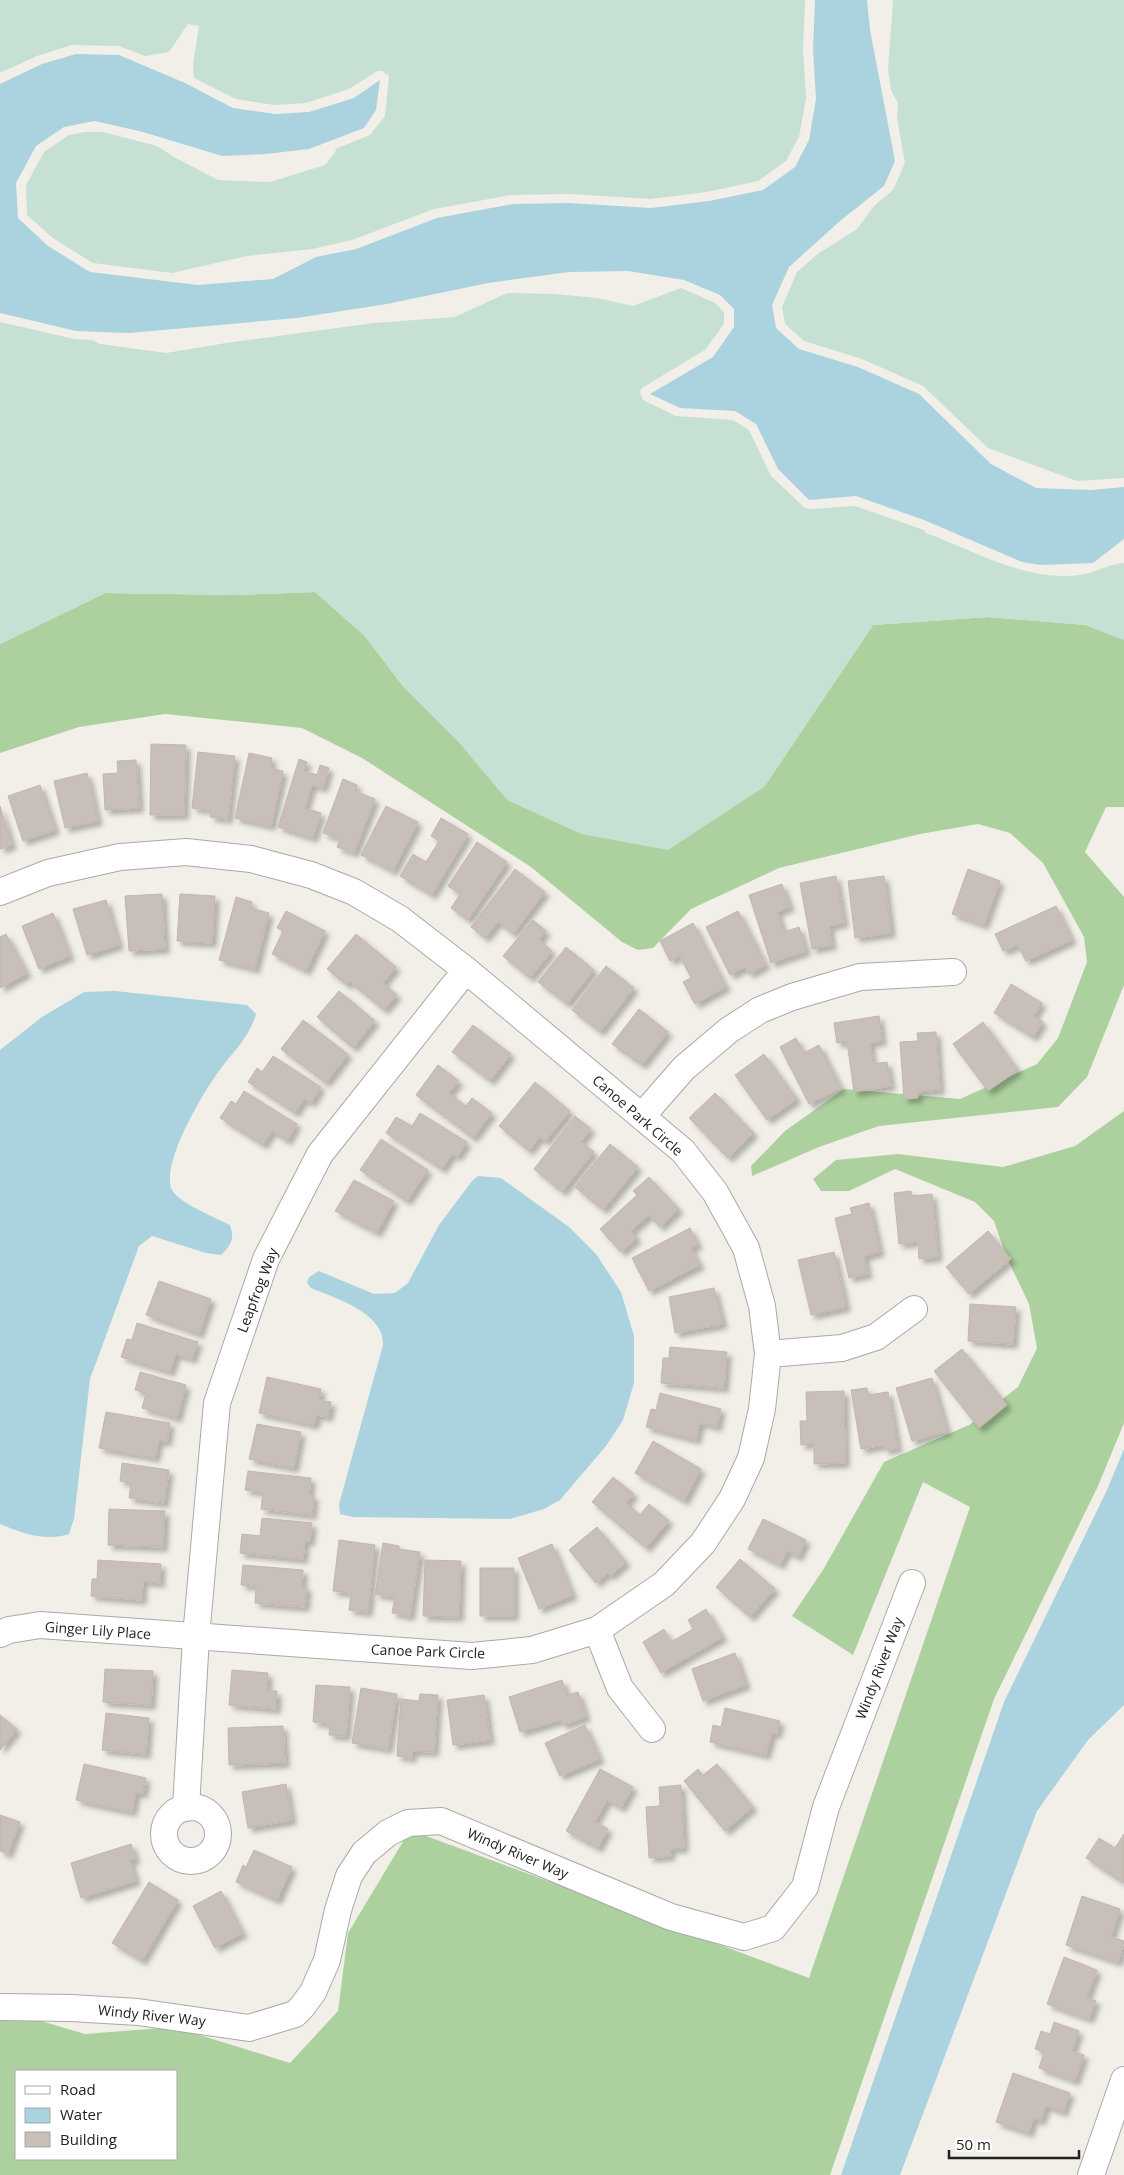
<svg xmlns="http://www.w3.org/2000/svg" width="1124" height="2175" viewBox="0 0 1124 2175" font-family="'Open Sans',sans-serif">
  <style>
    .forest { fill: #add19e; fill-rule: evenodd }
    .wetland { fill: #c6e0d4 }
    .water { fill: #aad3df }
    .building { fill: #c7bfb8; stroke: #c4b6ab; filter: url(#shadow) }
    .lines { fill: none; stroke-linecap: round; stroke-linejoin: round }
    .minor-casing { stroke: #a9a9a9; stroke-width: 28 }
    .minor { stroke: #fff; stroke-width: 26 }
    .labels { text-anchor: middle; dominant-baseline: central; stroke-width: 4.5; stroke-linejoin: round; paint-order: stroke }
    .street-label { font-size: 14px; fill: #222; stroke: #fff }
  </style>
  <defs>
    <filter id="shadow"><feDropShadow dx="4.5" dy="4.5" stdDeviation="2.5" flood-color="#0004"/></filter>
  </defs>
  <rect width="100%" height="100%" fill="#f2efe9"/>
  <path class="forest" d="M315,592L364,635L403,686L456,739L764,787L873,625L988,617L1086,625L1124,640V807H1106L1085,852L1124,897V985L1087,1077L1058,1107L879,1126L819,1147L752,1176L751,1166L785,1131L844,1089L960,1099L1037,1064L1058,1038L1087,962L1084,937L1043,863L1010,833L978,824L920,834L779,868L691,909L653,948L638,950L622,942L531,867L362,758L302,728L165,714L79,727L0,753V644L105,593L234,595Z
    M1124,1111V1423L1098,1486L994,1699L830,2175H0V2012L7,2011L85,2034L174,2027L290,2063L338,2011L348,1933L410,1830L809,1978L970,1507L923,1482L853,1655L792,1616L823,1570L884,1462L969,1425L1018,1387L1037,1348L1029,1304L1006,1256L994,1221L975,1202L895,1169L849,1191H821L813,1179L836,1160L898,1154L1003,1167L1075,1146ZM16,2071H176V2159H16Z"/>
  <path class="wetland" d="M0,0H805L803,49L806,98L799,137L786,161L758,181L707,192L650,199L569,194L511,195L434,209L352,240L312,249L247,256L172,273L93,263L54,239L27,215L26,185L44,152L69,135L85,132H103L157,146L174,157L218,180L270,182L325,165L336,151L335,149L370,135L385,116L389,76L382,71H377L349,89L306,103L274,105L236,99L194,78L193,64L199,26L188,24L169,52L145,56L119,46L72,45L37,56L0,73Z
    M893,0H1124V478L1077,481L988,448L923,386L862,359L804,341L785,324L782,307L797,272L819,253L857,229L874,206L893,190L905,163L897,118L898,103L891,90L888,70Z
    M681,288L715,303L724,312V324L705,350L642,388L640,393L643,400L676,416L733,420L749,430L771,476L805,508L811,509L855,506L924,530L926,533C975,551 1026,582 1080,575C1095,573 1108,564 1124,563V640L1086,625L988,617L873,625L764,787L668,850L581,834L507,800L456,739L403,686L364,635L315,592L234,595L105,593L0,644V322L74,339L92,340L100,344L166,353L226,343L374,323L455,317L507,293L554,294L597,298L633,306Z"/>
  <path class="water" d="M815,0H867L870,30L895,161L884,186L840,221L789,267L772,305L776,328L799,349L858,367L919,394L991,464L1036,488L1091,490L1124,487V539L1093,563L1041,565L1022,562L924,520L856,496L809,500L778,469L756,424L735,411L680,408L650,394L713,357L734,327V309L720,295L684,280L628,271L569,272L488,283L387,304L297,318L129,333L76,331L0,313V84L42,64L76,54L119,55L185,83L233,108L275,114L309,112L354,98L380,80L376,110L364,128L309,149L266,154L222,156L143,132L95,121L64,127L36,146L16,183L18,218L48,246L90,272L198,285L273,279L316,257L356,249L437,218L513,204L569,203L651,208L709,201L763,190L795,167L809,140L816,99L813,49Z
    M115,991L247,1005L256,1014C248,1041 229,1055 214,1078C201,1097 156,1172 174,1193C186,1206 214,1217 230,1225C235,1239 231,1245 221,1255L206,1253L152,1236L139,1246L90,1379L74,1519L69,1534C45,1542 22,1533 0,1524V1050L42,1017L84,992Z
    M478,1176L501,1178L569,1227L596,1254L621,1292L634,1336V1383L623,1420L606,1446L560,1500L544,1509L510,1519L353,1517L340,1514L339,1504L383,1345C385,1313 335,1298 311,1288L307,1283L309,1277L319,1271L374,1294L395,1293L408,1283L439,1225L472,1181Z
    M1124,1449V1705L1088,1740L1037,1811L900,2175H841L1004,1702L1107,1490Z"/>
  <path class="building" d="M151,744L186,745L184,815H150Z
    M198,752L235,756L228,819L210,817L211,810L192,808Z
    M249,753L272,758L270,768L283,771L271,826L235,818Z
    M299,759L307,762L304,771L317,775L320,765L329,768L323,788L312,785L305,808L321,813L313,838L278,827Z
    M136,760L139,808L105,810L103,774L118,773L117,761Z
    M87,773L98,821L65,828L54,781Z
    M343,779L357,785L355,791L375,799L354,853L337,847L340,839L323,833Z
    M40,785L55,830L23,841L8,796Z
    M0,806L12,845L0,849Z
    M386,806L418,822L393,871L361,855Z
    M441,818L468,834L432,895L400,876L413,854L426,862L439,841L431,836Z
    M477,842L507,862L468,920L451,908L460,894L448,886Z
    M515,869L545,892L513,934L498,922L485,938L471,927Z
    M968,869L1000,881L984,925L952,914Z
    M836,876L844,923L829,926L832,945L812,949L800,883Z
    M884,876L891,933L855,938L848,881Z
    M782,884L790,907L777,912L784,932L799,927L806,951L771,963L749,895Z
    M162,894L165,949L129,951L125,896Z
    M180,894L215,896L212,943L177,941Z
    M236,897L252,902L250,908L269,913L255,969L219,960Z
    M106,900L119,945L87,955L73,909Z
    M1056,906L1072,940L1026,961L1018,945L1003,951L995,934Z
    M286,911L325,931L306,971L272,954L283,931L277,928Z
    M738,911L766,965L749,974L745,967L730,975L706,927Z
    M53,913L70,956L39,969L22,926Z
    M533,920L546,931L539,940L552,951L530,978L503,956Z
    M693,923L726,987L695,1004L683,982L691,978L680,956L670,961L660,941Z
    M6,934L27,973L0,988V937Z
    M356,934L396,967L383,983L397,995L384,1010L350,982L347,985L327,969Z
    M566,947L594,970L567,1004L538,982Z
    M606,966L634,988L600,1032L572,1010Z
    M1011,984L1042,1003L1034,1016L1043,1022L1033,1037L994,1013Z
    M339,991L375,1021L353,1048L317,1017Z
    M639,1009L668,1032L642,1065L612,1044Z
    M879,1016L882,1041L870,1043L873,1064L887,1062L891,1086L854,1092L847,1042L837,1043L834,1023Z
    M303,1020L348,1054L326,1083L281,1049Z
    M983,1022L1018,1070L988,1091L953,1044Z
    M473,1025L511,1054L490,1081L452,1052Z
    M936,1032L940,1090L918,1092V1098L904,1099L900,1042L918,1041L917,1033Z
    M796,1038L804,1053L819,1045L841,1088L809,1104L780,1047Z
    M764,1054L797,1099L767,1120L735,1075Z
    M273,1056L321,1087L311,1103L304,1099L295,1113L248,1082L257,1068L262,1072Z
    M438,1065L459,1081L449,1093L466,1106L472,1098L492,1113L473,1138L416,1095Z
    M535,1082L570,1111L545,1142L540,1137L529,1151L499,1126Z
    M244,1091L297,1124L287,1141L272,1131L263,1145L220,1118L231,1101L236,1104Z
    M715,1093L754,1133L728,1158L689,1118Z
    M420,1113L467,1142L457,1157L452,1154L442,1169L386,1133L396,1117L412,1126Z
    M575,1116L591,1129L581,1142L594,1152L562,1192L534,1169Z
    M381,1139L428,1170L407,1201L360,1170Z
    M610,1144L638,1167L603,1210L575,1187Z
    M649,1177L679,1209L660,1227L649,1215L631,1231L637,1238L621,1252L600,1229L637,1195L633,1191Z
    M354,1180L394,1201L377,1233L335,1211Z
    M911,1191L912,1196L932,1194L938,1257L919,1259L918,1242L899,1244L894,1193Z
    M869,1203L880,1252L864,1256L868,1274L849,1278L835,1218L852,1214L850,1208Z
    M690,1228L698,1245L691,1248L700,1265L649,1291L632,1258Z
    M988,1231L1011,1259L969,1294L946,1267Z
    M834,1252L846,1307L811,1315L798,1260Z
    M159,1281L211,1299L199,1334L146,1315Z
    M714,1288L723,1324L675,1333L669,1297Z
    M970,1304L1016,1307L1013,1344L968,1341Z
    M137,1323L198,1342L192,1359L176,1354L170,1372L121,1357L127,1339L132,1340Z
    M670,1347L727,1352L724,1388L661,1383L663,1358H669Z
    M962,1349L1007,1405L979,1428L934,1371Z
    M140,1372L186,1385L177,1418L142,1408L146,1393L135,1390Z
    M267,1377L321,1389L319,1400L331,1402L328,1417L317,1415L314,1425L259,1413Z
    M932,1378L947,1431L912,1441L896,1388Z
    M867,1388L868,1395L888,1392L898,1448L885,1450L884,1445L861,1449L851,1390Z
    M844,1391L845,1463L814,1464V1444L801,1445L800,1421H807L806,1392Z
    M660,1393L721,1409L717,1427L700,1423L696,1440L646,1427L651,1409L656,1410Z
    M106,1412L170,1423L167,1442L159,1440L155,1458L99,1448Z
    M257,1424L301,1432L294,1468L249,1459Z
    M653,1441L701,1469L684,1501L635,1473Z
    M122,1463L169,1470L164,1503L129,1498L131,1483L120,1481Z
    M248,1471L311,1478L309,1495L314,1496L312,1515L261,1509L263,1492L245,1490Z
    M613,1477L634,1494L626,1503L640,1515L649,1504L669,1521L646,1548L592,1502Z
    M109,1509L165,1511L163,1547L108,1545Z
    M262,1518L312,1523L310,1541H305L303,1559L240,1553L242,1534L260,1536Z
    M763,1519L806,1540L798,1557L787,1551L780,1565L748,1549Z
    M597,1527L626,1562L610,1576L608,1573L596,1583L569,1550Z
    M339,1540L375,1545L368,1612L349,1610L351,1593L333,1591Z
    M383,1543L399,1546V1549L420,1552L410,1616L392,1613L395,1597L375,1594Z
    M552,1544L573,1595L539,1609L518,1558Z
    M740,1559L775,1589L750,1617L716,1587Z
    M98,1560L161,1564L160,1583L143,1581L142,1600L91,1596L92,1579H97Z
    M425,1560L461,1561L459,1617L423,1616Z
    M243,1565L303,1570L302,1587H307L305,1607L255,1603L256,1586L241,1585Z
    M480,1568H514V1616H480Z
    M706,1609L723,1637L661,1673L643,1642L664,1629L671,1642L693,1629L688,1620Z
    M735,1653L746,1685L703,1701L692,1669Z
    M105,1669L153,1671L151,1705L103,1702Z
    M232,1670L268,1673L267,1691H277L276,1709L229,1705Z
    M562,1680L567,1695L578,1692L586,1717L563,1725L561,1720L520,1732L509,1697Z
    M316,1685L350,1687L346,1736L329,1735L330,1724L313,1722Z
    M361,1688L397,1694L388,1749L352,1743Z
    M420,1694L438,1695L434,1752L412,1751V1758L397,1756L401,1699L419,1701Z
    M484,1695L490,1740L453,1745L447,1700Z
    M725,1708L780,1721L777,1734L772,1733L766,1755L710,1742L713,1725L721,1727Z
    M106,1713L149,1718L146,1754L102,1750Z
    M0,1715L17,1729L0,1750Z
    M585,1725L600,1759L560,1776L545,1743Z
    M283,1726L285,1763L229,1765L228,1728Z
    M84,1764L146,1778L143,1794L136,1792L132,1812L76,1800Z
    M717,1764L753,1807L725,1831L684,1781L698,1769L703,1775Z
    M600,1769L633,1787L621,1808L607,1800L595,1822L608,1829L598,1848L566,1831Z
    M286,1784L292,1820L248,1828L242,1792Z
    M681,1785L684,1848L670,1849L671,1856L649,1858L646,1807L660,1806L659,1787Z
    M0,1815L20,1822L8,1854L0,1851Z
    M1124,1834V1883L1086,1858L1099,1838L1115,1848Z
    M131,1844L136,1859L130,1860L136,1881L81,1898L71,1863Z
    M254,1850L292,1867L277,1900L236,1882L243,1865L246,1867Z
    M149,1882L178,1900L142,1961L112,1943Z
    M221,1891L243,1933L215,1948L193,1906Z
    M1082,1896L1120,1909L1111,1937L1124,1941L1118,1962L1066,1945Z
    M1064,1957L1097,1970L1087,1997L1096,2001L1089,2019L1047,2004Z
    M1054,2022L1079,2031L1072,2051L1084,2055L1075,2081L1039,2068L1044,2052L1035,2049L1041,2031L1050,2034Z
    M1013,2073L1070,2093L1063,2112L1046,2106L1041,2121L1034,2118L1029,2133L996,2122Z"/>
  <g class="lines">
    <g class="minor-casing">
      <path id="minor" d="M0,892L48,873L120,857L186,852L251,859L311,875L354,892L400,919L466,970L683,1151L715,1192L746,1248L762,1306L768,1354L762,1409L751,1458L732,1499L703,1543L664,1584L597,1630L532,1650L472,1656L40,1625L9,1630L0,1634
        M642,1116L684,1068L729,1030L760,1010L792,997L860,977L953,972
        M768,1354L842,1348L876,1337L914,1309
        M597,1630L620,1688L652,1729
        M164 1834a27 27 0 1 1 54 0a27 27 0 1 1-54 0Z
        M186,1808L196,1637L217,1403L266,1259L320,1154L466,970
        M0,2007L71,2008L138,2012L249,2028L295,2014L302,2007L313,1992L327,1960L338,1910L349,1876L364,1853L388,1833L408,1823L441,1821L671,1917L744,1937L773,1928L805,1887L826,1807L912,1583
        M1091,2175L1124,2080"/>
    </g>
    <use href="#minor" class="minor"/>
  </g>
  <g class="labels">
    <g class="street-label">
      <text transform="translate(638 1115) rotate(41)">Canoe Park Circle</text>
      <text transform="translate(257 1290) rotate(-69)">Leapfrog Way</text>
      <text transform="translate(98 1630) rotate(4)">Ginger Lily Place</text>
      <text transform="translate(428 1651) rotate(2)">Canoe Park Circle</text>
      <text transform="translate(879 1668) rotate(-69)">Windy River Way</text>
      <text transform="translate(518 1853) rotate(23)">Windy River Way</text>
      <text transform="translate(152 2015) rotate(6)">Windy River Way</text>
    </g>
  </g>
  <rect x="15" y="2070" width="162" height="90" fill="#ffffff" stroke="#a7a7a7"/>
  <rect x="25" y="2086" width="25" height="8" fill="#ffffff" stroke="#a7a7a7"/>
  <text x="60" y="2095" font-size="15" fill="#222222">Road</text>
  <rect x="25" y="2108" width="25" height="15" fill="#aad3df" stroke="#a7a7a7"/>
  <text x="60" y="2120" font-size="15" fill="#222222">Water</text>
  <rect x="25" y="2132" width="25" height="15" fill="#c7bfb8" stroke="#a7a7a7"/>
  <text x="60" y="2145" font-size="15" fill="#222222">Building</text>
  <path d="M949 2150v8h130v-8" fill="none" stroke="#222222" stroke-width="2.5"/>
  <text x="956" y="2150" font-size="15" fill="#222222" stroke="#ffffff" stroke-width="4" paint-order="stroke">50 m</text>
</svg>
